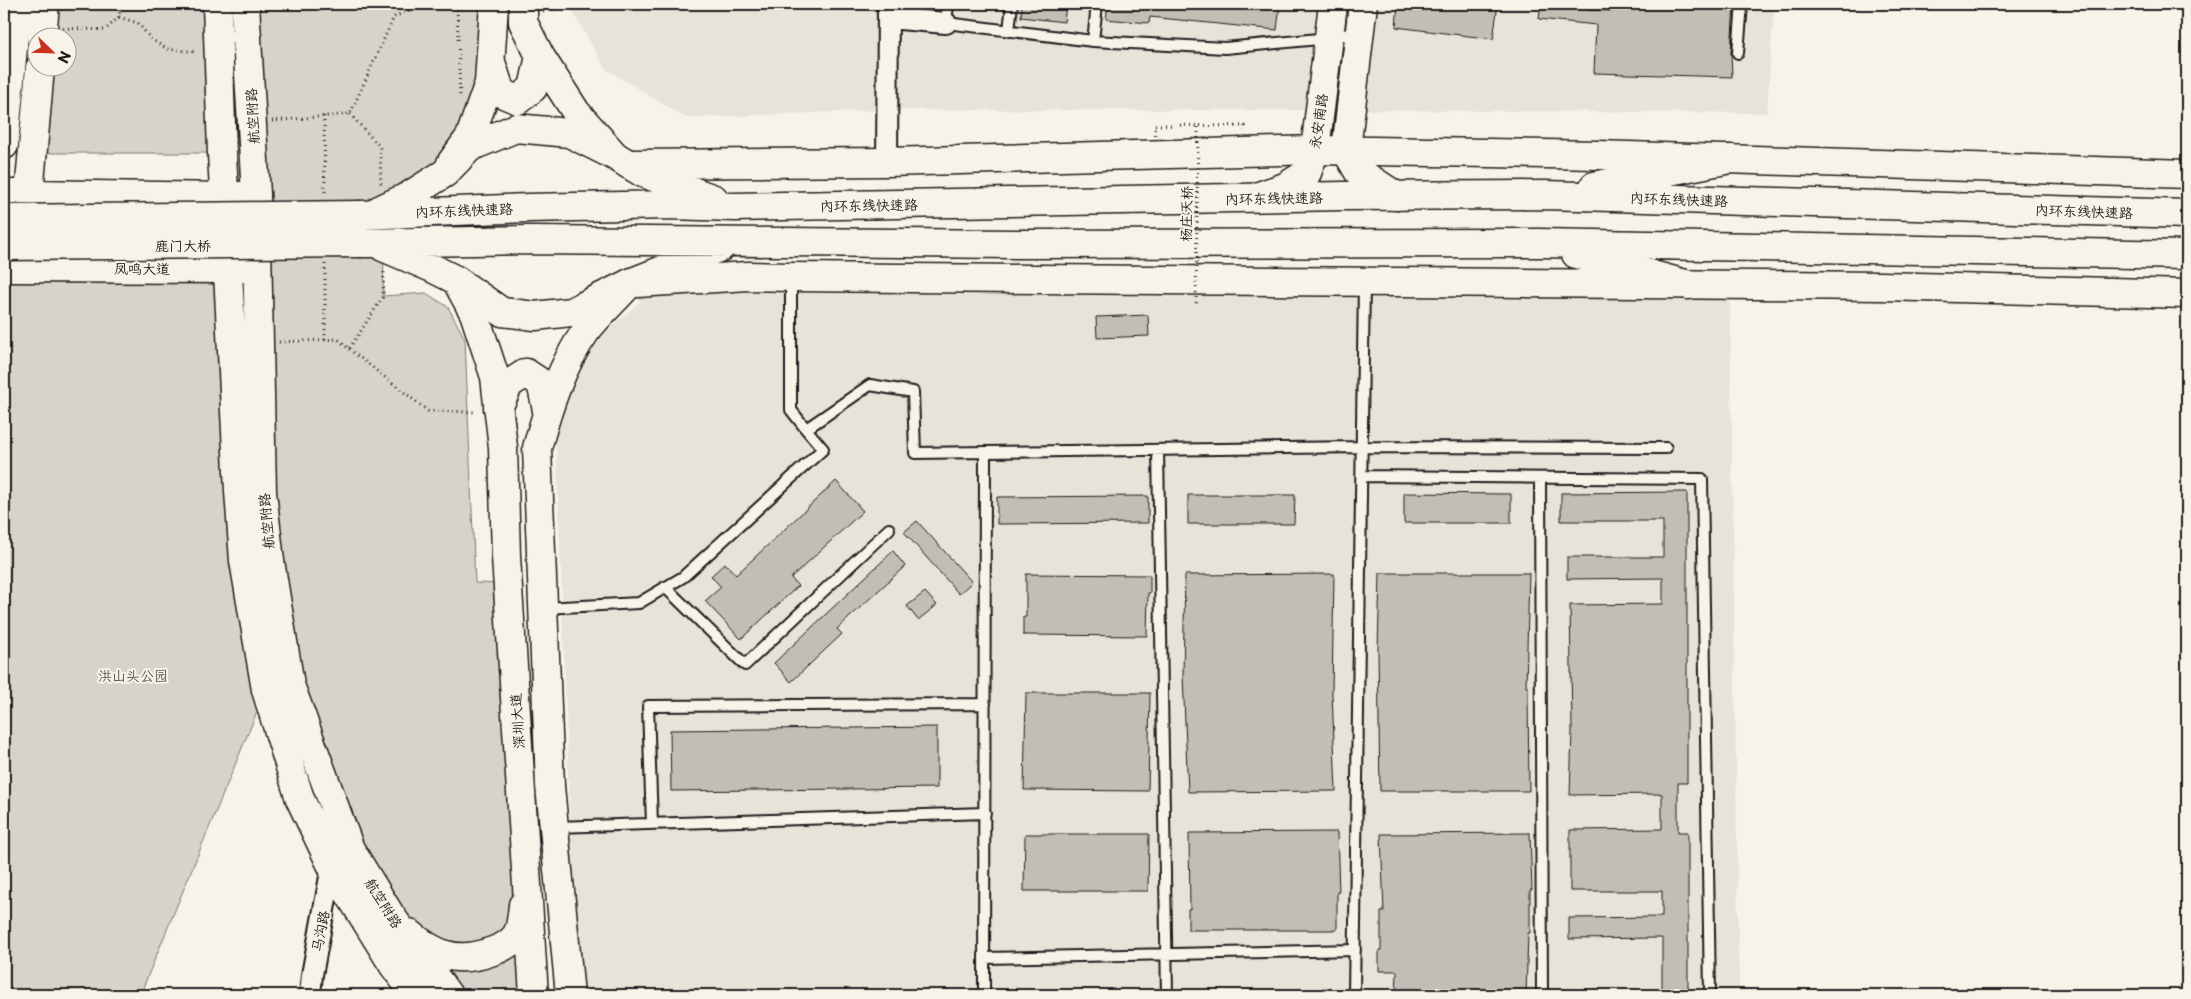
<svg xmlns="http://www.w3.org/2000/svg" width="2191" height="999" viewBox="0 0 2191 999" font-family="'Playpen Sans','LXGW WenKai TC',sans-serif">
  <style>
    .built { fill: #e6e3d9 }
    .green { fill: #d7d3cb; stroke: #7a7874 }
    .building { fill: #c0beb5; stroke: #1c1c1c }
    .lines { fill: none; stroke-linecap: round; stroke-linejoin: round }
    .lane-casing { stroke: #1c1c1c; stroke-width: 14 }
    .street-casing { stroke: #1c1c1c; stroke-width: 24 }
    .secondary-casing { stroke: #1c1c1c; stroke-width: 31 }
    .primary-casing { stroke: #1c1c1c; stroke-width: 31 }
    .highway-casing { stroke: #1c1c1c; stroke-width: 31 }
    .path { stroke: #1c1c1c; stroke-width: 3; stroke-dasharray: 1 4; stroke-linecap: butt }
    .lane { stroke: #f7f3e8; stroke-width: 10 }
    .street { stroke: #f7f3e8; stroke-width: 20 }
    .secondary { stroke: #f7f3e8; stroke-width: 28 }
    .primary { stroke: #f7f3e8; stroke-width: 28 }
    .highway { stroke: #f7f3e8; stroke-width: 28 }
    .highway-bridge-casing { stroke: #1c1c1c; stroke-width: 31; stroke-linecap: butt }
    .path-bridge { stroke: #1c1c1c; stroke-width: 3; stroke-dasharray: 1 4; stroke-linecap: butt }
    .highway-bridge { stroke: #f7f3e8; stroke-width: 28 }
    .labels { text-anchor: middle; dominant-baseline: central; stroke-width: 4; stroke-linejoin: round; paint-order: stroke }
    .street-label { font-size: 14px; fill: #1c1c1c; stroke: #f7f3e8 }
    .park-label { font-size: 14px; fill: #545351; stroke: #f7f3e8 }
  </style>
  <rect width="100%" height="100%" fill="#f7f3e8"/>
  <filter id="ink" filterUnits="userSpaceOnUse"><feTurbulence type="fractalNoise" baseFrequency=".02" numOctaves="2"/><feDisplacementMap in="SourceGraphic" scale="10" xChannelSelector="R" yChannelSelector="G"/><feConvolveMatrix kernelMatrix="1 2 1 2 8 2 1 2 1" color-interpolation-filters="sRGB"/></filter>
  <g filter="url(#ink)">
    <path class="built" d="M568,4H1774L1767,113L1350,110H887L686,118L606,69Z
      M702,292L1730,300L1739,995H576L555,403L587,349L645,297Z
      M2187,926V995H2178Z"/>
    <path class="green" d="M45,4H217L222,153H32L40,68H68V38L42,37Z
      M245,4H494L470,137L381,210L384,248L383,296L426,293L448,307L465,339L475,583L508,584L534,995H448L350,849L270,561Z
      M4,268L228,269L266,690L140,995H4Z"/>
    <path class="building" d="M1022,4H1066L1064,22L1021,17Z
      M1108,4H1280L1277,30L1150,17L1149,23L1106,19Z
      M1398,4H1498L1493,39L1396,27Z
      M1541,4H1588L1587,10L1615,11L1616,4H1734L1731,52L1732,77L1594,73L1596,25L1539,19Z
      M1148,315L1149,336L1097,338L1096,317Z
      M836,481L863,511L791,578L798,586L741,639L705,601L721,587L711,576L725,563L736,575Z
      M1687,492V783H1678V832H1688V995H1662V938L1569,939V918L1662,917V891H1570V830L1662,829V794L1570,795L1572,730L1570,605L1663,604V578L1567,579V557H1663V521H1561V493Z
      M1404,493L1511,494V523H1404Z
      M1188,495H1295L1294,524H1188Z
      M1148,496V523L997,524V497Z
      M917,521L972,582L959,594L904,532Z
      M893,551L905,566L837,629L842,634L791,682L774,663Z
      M1380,573H1529L1526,687H1528L1529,791H1380L1378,651Z
      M1026,574L1150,575V593H1148L1147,636L1023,635V617H1026Z
      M1334,574L1332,693L1336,791L1188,792L1183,676L1185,575Z
      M925,592L937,605L918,620L907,606Z
      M1026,693H1150L1148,791L1024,790Z
      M937,727V788L671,791L670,730Z
      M1337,832L1339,892H1337V930H1188V909H1190L1189,833Z
      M1530,833L1532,890H1530V933H1528L1526,995H1396L1397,971H1379V950H1381V912H1384L1381,834Z
      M1025,834H1149L1148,891H1024Z"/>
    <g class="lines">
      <g class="lane-casing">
        <path id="lane" d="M948,4L946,23L1093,41L1225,48L1329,38L1359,32
          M1009,31L1012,4
          M1093,41L1097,4
          M1738,53L1742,4
          M791,278V410L806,429
          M1158,450L1167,995
          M1362,476L1702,479L1710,995
          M1540,478L1542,995
          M665,587L745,665L889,529
          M544,608L639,603L683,577L823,449L806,429L870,385L913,392L915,453L1362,447L1666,448
          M652,824L648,706L985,704
          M556,827L985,813
          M984,958L1355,950
          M984,995L985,452
          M1354,995L1364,283"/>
      </g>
      <g class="street-casing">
        <path id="street" d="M888,18L946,23
          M887,162L888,4
          M310,995L312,975L332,866"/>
      </g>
      <g class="secondary-casing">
        <path id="secondary" d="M42,38L45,4
          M40,68L29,194L225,197L256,195
          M4,145L17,4
          M628,164L887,162L1315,150L1598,155L2187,174
          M4,194H29L28,213
          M4,268L228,269L257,267
          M637,283L748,276L791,277L1882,286L2187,294"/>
      </g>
      <g class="primary-casing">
        <path id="primary" d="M217,4L222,153L239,491L244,561L266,690L300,799L332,866L394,966L416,995
          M245,4L256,195L262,492L270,561L290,685L350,849L391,916L448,995
          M523,4V22L540,56L576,112L615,156
          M1363,4L1346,150L1358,171L1396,196
          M491,62L501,93L518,100L533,88L540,56
          M451,163L470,137L489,83L494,4
          M1256,197L1285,187L1307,173L1315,150L1333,4
          M456,280L474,313L495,377L499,413L503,447L506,557L534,995
          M498,408L509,384L526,373L541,383L547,410
          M409,933C435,955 457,964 490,952C500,949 510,944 516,936C521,929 522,914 523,905
          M570,995L550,786L537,448C548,408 561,366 586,331C599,314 616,299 630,283"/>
      </g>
      <g class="highway-casing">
        <path id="highway" d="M1594,186L1730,159
          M379,210L407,197L445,173L470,147L516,128L569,133L615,156L643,173L714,199
          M361,215L528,208L669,205L735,207L1343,196L1545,195L2187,214
          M362,243L527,240L1016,244L1539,243L2187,255
          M383,247L430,267L456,280L502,312L535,316L571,312L630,283L721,247
          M1576,254L1689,285"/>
      </g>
      <path class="path" d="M457,4L460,98
        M543,11L584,4
        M119,17L138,23L151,39L167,49L197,52
        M63,28L105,30L119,17L121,4
        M350,114L380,147L381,187
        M324,116L325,196
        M272,121L350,114L394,17L423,4
        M1155,135V125L1245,126L1244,131
        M325,264V340
        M279,342L338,339L349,349L383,297L384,271
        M349,349L428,411L477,412"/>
      <use href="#lane" class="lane"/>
      <use href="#street" class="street"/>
      <use href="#secondary" class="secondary"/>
      <use href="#primary" class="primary"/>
      <use href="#highway" class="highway"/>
      <g class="highway-bridge-casing">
        <path id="highway-bridge" d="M4,219L361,215
          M4,246L362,243"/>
      </g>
      <path class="path-bridge" d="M1196,303L1198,125"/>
      <use href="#highway-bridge" class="highway-bridge"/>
    </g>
  </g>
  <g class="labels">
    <g class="street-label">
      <text transform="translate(252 116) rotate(-93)">航空附路</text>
      <text transform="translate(1318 121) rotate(-82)">永安南路</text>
      <text transform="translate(1274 198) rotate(-1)">内环东线快速路</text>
      <text transform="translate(1679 199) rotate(2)">内环东线快速路</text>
      <text transform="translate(869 205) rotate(-1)">内环东线快速路</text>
      <text transform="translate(464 210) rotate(-2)">内环东线快速路</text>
      <text transform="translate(2084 211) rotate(2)">内环东线快速路</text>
      <text transform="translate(1186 214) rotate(-89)">杨庄天桥</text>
      <text x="183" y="245">鹿门大桥</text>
      <text x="142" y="268">凤鸣大道</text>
      <text transform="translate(266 521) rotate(-95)">航空附路</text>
      <text transform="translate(517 721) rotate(-94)">深圳大道</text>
      <text transform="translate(384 903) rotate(58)">航空附路</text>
      <text transform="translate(320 931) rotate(-79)">马沟路</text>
    </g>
    <g class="park-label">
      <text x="133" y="675">洪山头公园</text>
    </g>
  </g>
  <rect width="2191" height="999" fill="none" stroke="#f7f3e8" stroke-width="20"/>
  <rect x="10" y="10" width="2171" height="979" fill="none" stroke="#1c1c1c" stroke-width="2" filter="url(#ink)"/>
  <g transform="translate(52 52) rotate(113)"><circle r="24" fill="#f7f3e8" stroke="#9f9d96"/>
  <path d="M0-4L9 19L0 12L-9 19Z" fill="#c8321e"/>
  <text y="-8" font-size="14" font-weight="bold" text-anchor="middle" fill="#1c1c1c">N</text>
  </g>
</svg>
